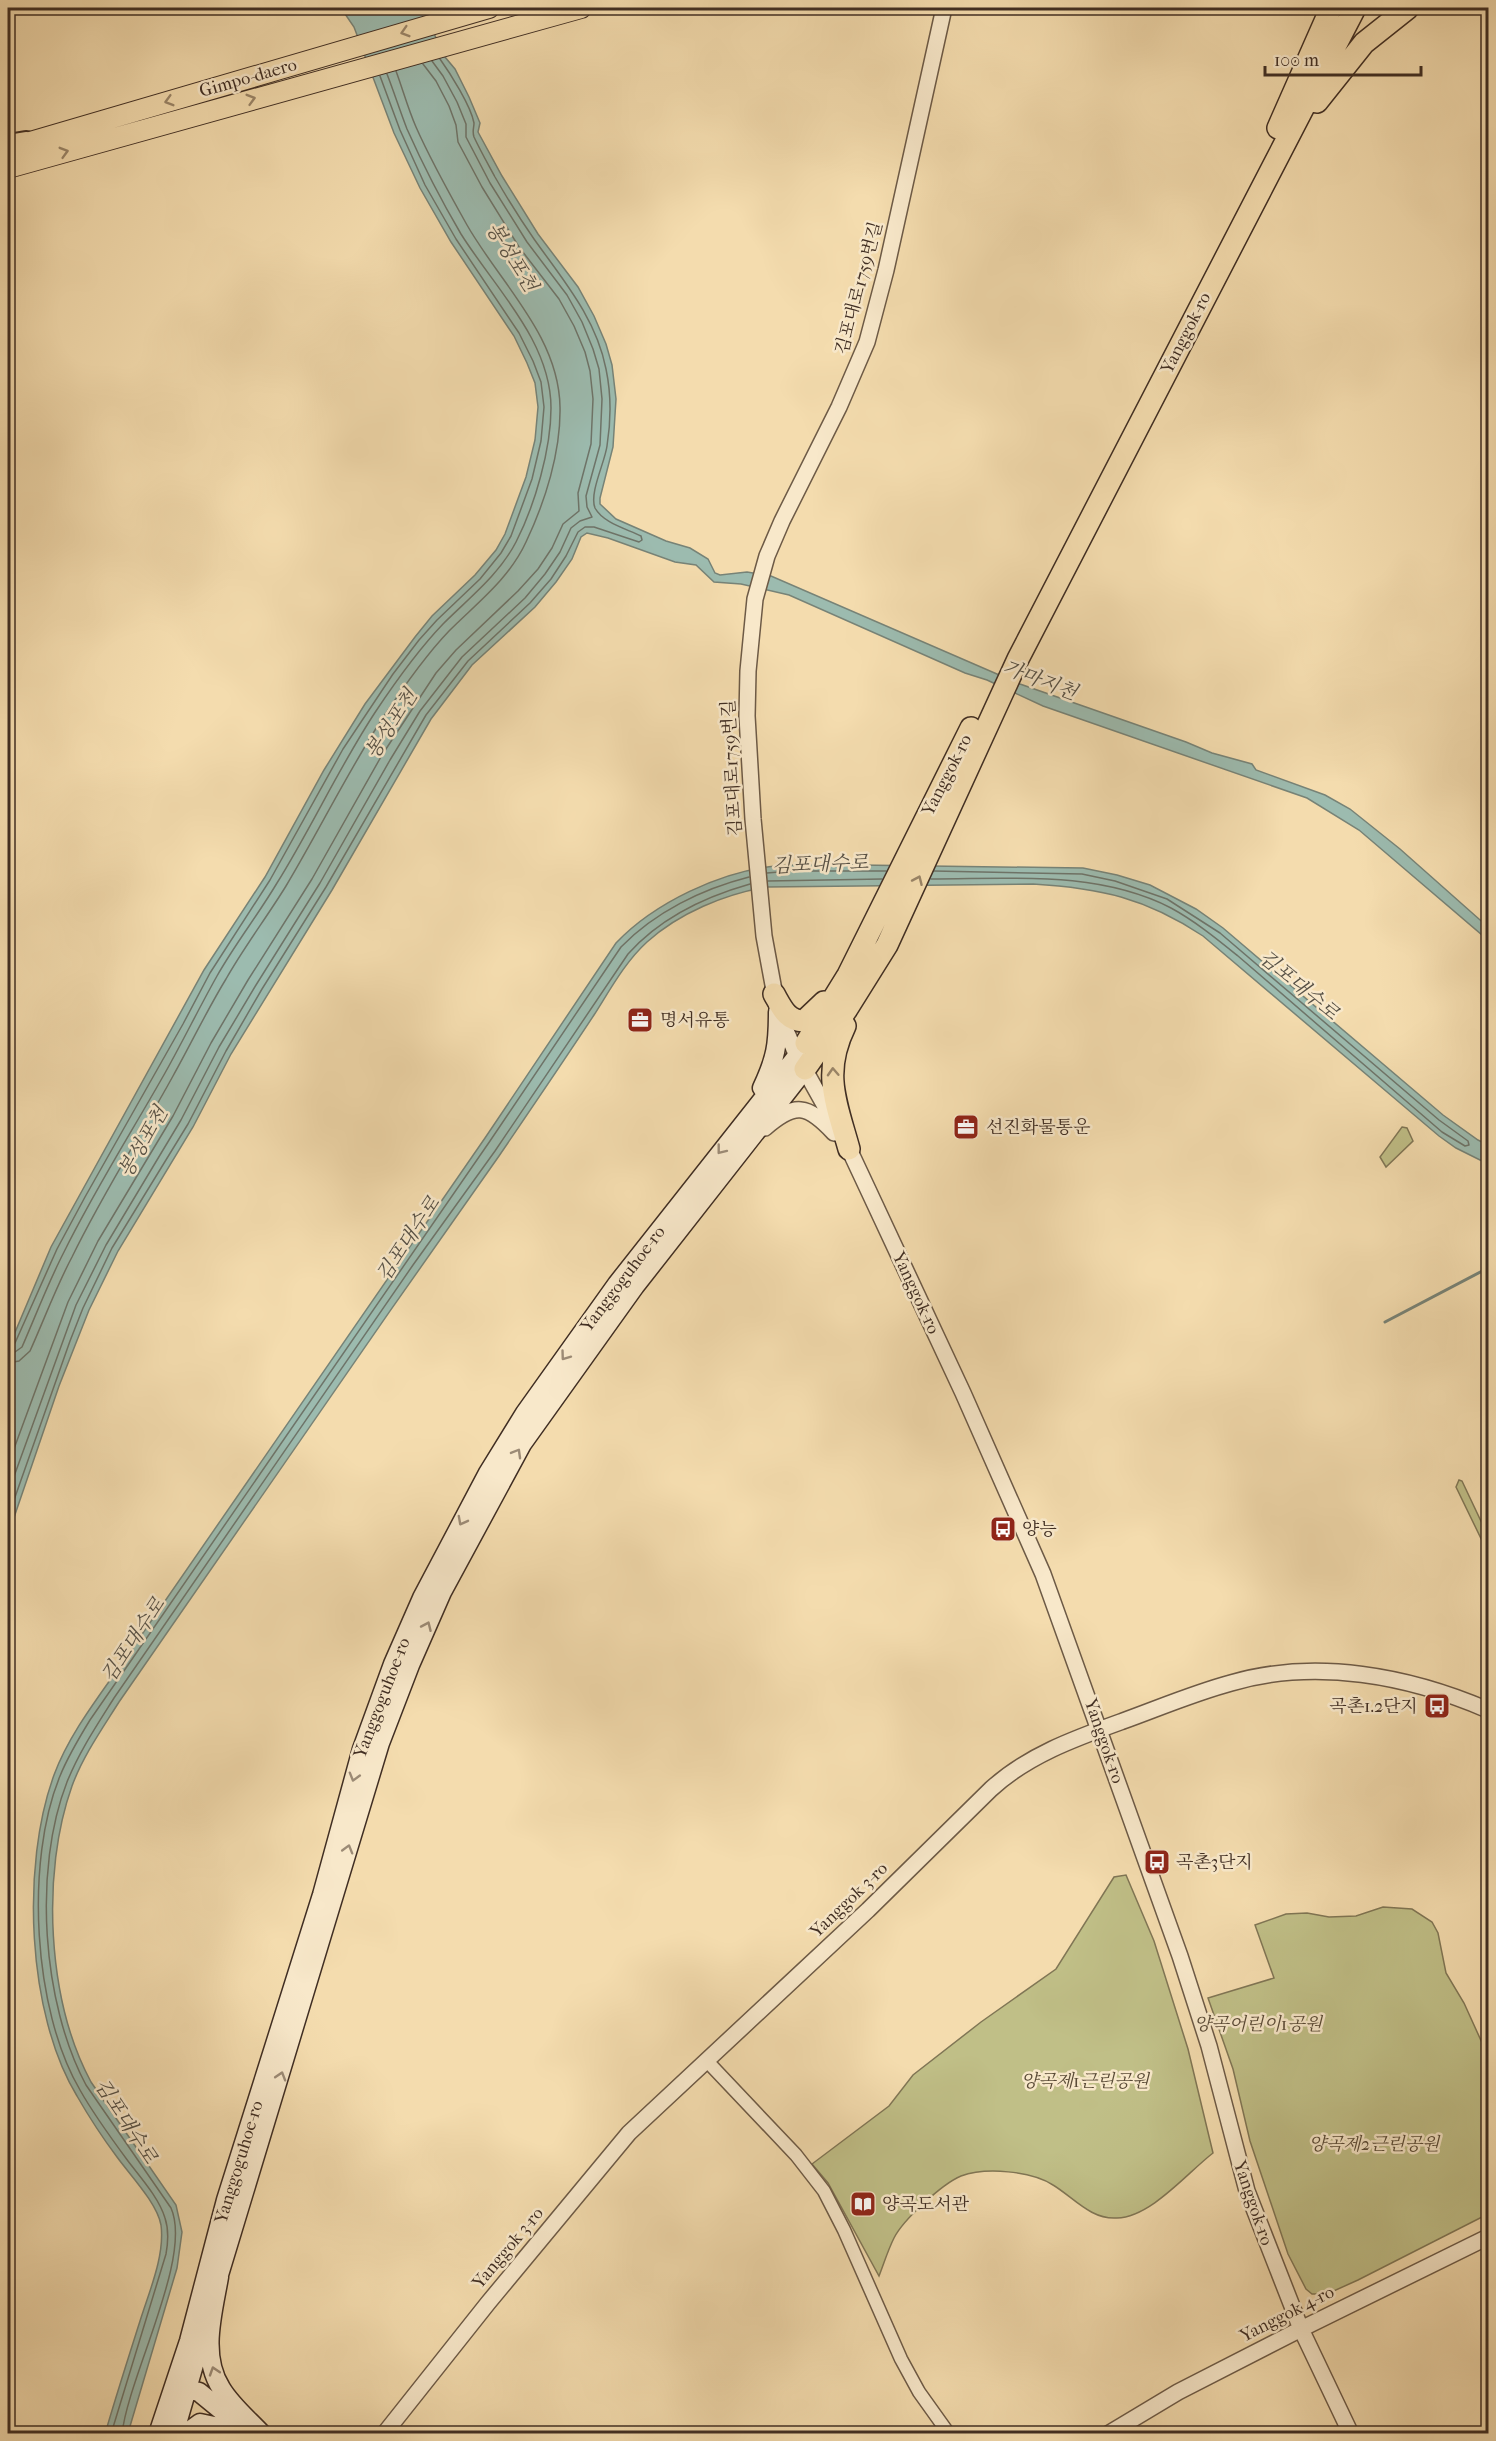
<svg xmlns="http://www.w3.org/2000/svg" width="1496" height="2441" viewBox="0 0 1496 2441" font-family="'IM FELL French Canon','Noto Serif KR',serif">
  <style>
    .green { fill: #c0bf87; stroke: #807655; stroke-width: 1.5 }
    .water { fill: #9cbbaf; stroke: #778377; stroke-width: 1.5 }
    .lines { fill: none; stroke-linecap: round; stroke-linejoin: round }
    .shore { stroke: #6e7469; stroke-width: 1.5 }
    .stream { stroke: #778377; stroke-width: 3 }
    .minor-casing { stroke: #6d5a46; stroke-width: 15 }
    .tertiary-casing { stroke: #6d5a46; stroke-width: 18 }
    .secondary-casing { stroke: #402e23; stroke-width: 21 }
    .primary-casing { stroke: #402e23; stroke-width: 22 }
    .trunk-casing { stroke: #402e23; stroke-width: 24 }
    .motorway-casing { stroke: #402e23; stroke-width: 26 }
    .minor { stroke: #f8e8ca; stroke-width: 12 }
    .tertiary { stroke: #f8e8ca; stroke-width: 15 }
    .secondary { stroke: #f8e8ca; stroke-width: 18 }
    .primary { stroke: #f4dcae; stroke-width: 20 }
    .trunk { stroke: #f4dcae; stroke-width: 21 }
    .motorway { stroke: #f4dcae; stroke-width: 22 }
    .oneway { stroke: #9a8568 }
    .oneway2 { stroke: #9c8b76 }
    .labels { text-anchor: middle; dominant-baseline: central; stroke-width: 5; stroke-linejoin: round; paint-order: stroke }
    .street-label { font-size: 18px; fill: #402e23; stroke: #f8e8ca }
    .poi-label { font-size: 18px; fill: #402e23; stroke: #f8e8ca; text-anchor: start }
    .park-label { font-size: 18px; font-style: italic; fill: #5a4b37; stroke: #f8e8ca }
    .water-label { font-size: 20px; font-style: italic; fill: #575146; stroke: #f8e8ca }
  </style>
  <rect width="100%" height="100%" fill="#f4dcae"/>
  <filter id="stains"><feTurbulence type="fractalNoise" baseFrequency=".00333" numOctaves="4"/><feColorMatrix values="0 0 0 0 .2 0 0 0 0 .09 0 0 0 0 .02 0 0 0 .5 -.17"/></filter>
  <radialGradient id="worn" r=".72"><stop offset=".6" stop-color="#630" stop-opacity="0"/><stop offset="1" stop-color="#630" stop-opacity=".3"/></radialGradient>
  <path class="green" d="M1402,1127L1407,1128L1413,1141L1386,1167L1380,1157Z
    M1459,1480L1462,1481L1488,1536V1553L1456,1487Z
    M1126,1875L1154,1941L1188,2049L1213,2153C1187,2173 1151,2217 1117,2218C1091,2220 1073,2197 1053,2185C1031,2171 986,2167 961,2176C942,2184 903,2220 894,2238C888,2250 884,2263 879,2276L828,2183L812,2164L889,2106L913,2075L981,2022L1056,1969L1114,1877Z
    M1383,1907L1412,1909L1432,1922L1438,1933L1446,1973L1464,2003L1488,2056V2214L1358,2280L1327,2294H1312L1306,2289L1288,2254L1250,2141L1233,2069L1208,1998L1274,1978L1255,1925L1286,1914L1307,1913L1329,1917L1356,1916Z"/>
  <path class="water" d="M341,8H422L445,57L455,69L469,97L480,123L478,132L502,176L538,234L578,287L594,316L606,344L612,365L616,399L613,447L600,498V504L616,519L666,541L690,548L708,559L715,573L720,575L747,572L771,576L1020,684L1186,742L1212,753L1252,764L1256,770L1325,795L1350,809L1400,849L1488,927V940L1359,830L1307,798L1043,706L987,680L965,673L789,595L741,584L714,582L696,565L675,562L608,538L587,533L581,537L572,559L556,582L535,607L472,665L431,719L332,890L231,1054L193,1127L118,1251L89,1310L59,1386L8,1535V1349L51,1247L204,970L265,877L324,770L365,704L415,637L432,616L475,575L496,550L505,534L526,477L535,440L538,407L535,383L527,363L514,336L451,242L420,188L394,133L354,27Z
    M859,865L1083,868L1117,875L1150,885L1196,909L1223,928L1443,1115L1478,1140L1488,1145V1164L1456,1148L1439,1136L1203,936C1146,898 1100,888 1033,884L767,887C725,894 679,913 647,942C625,962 610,990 594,1015C563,1062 531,1109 499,1156C371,1337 245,1519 119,1702C102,1729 83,1756 72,1786C41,1873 47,2000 91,2082L176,2205L182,2232L177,2268L128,2433L105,2434C116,2396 128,2359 140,2321C149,2292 165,2256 161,2225C157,2203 130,2175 117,2157C102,2137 89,2117 77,2096C27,2014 21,1865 54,1775C70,1732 101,1694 127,1656L485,1138L616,943C654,903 721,871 776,866C804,863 832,865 859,865Z"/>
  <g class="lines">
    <path class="shore" d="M767,873L791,871H886
      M931,879C1010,879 1097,870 1171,908C1195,921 1217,939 1238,956L1442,1132L1465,1146L1469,1145L1468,1141L1439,1120L1220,933L1167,899L1115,881L1082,874L934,871
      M768,881L882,879
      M8,1346L15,1343L57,1249L85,1197L183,1024L210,973L270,880L343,749L393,674L419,640L437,620L480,579L501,553L511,536L532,479L541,441L544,407L541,382L533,361L519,333L456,239L425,185L400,130L380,76
      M8,1354L15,1352L22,1347C36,1315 48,1283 64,1252C94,1191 131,1133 165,1073C183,1041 199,1008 217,976C235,944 258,915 277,883C312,827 339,767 376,711C396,681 418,650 443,624C469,598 499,575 516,542C535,505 551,449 551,408C551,341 494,287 461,234C441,200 423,165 407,129C400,111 394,92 387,74
      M8,1363L19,1361L30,1351C44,1320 56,1287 72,1257C102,1195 140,1136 173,1076C191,1044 207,1010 226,979C244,947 267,917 286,886C319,831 347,773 382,719C402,689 424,657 449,631C477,603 509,579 526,542C545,502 561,452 560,407C559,336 500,283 467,225C449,193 431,161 416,127C408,109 403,90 396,71
      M8,1465L68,1302L98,1241L173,1116L211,1043L248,980L312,879L382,755L436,673L456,650L518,591L538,569L552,548L563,524L579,511L578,493L591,444L593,399L590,371L585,352L574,326L559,299L519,247L482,187L458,142L456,125L449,106L436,81L423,64
      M8,1493L76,1305L106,1245L181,1120L219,1047L256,985L320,883L390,760L420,711L462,657L525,598L545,574L560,552L571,528L580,521L592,517L587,507L586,496L600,445L602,399L599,369L593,349L582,322L567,295L527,242L490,183L466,137V124L457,102L443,76L432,61
      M8,1517L70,1341L83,1308L112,1248L188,1124L226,1051L262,989L326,887L426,715L468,661L530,603L551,579L566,556L578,532L585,527H594L639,542L642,540L641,536C627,529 603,523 595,508C589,493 605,462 607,446C611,421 611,393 606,369C596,318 563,280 534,239C520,219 507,198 495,177C488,164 480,150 474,137C472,131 474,128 474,123C471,106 450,73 440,59
      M111,2434L166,2254C168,2243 169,2230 165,2218C159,2198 141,2178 128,2161C111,2138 94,2115 80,2090C33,2010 25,1861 60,1776C68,1756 79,1738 90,1720L490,1141L621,947C655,912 702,889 749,877
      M122,2434C128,2377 193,2257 171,2208L86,2085C42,2003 33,1869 67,1782C79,1752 97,1725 114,1698L413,1265L495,1151L628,954C660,918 704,897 750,884"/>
    <path class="stream" d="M1385,1322L1488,1268"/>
    <g class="minor-casing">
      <path id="minor" d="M706,2060L796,2155L824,2191L844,2230L901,2359L919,2392L949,2434"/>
    </g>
    <g class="tertiary-casing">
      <path id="tertiary" d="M944,8L886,270L867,342L839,407L782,521L767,556L755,599L748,671L747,716L753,819L764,936L778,1012L797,1056L849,1149L871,1196L963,1393L1043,1574L1180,1956L1209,2046L1247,2191L1301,2329L1351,2434
        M765,1128C795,1102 807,1104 834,1133
        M232,2419L244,2434
        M384,2434L488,2303L629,2133L868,1910L991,1789C1028,1755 1076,1738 1123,1721C1159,1708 1194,1693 1231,1683C1316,1658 1409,1676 1488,1710
        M1108,2434L1178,2392L1301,2329L1488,2237"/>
    </g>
    <g class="secondary-casing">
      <path id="secondary" d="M762,1088C776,1058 778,1045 778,1012
        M219,2277C213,2312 200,2355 221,2388C231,2405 248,2419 262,2434
        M215,2288L380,1743L410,1665L442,1592L522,1444L635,1286L805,1069
        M175,2386L199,2392L232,2419
        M158,2434L189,2341L226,2200L322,1895L362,1749L393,1664L422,1598L488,1473L525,1413L617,1284L797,1056
        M174,2434L202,2337
        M185,2434L200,2423L214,2426L229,2434"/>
    </g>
    <g class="primary-casing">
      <path id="primary" d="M13,147L489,8
        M8,168L581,8"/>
    </g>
    <g class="trunk-casing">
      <path id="trunk" d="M1317,102L1364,43L1408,8
        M1278,128L1331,8
        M774,994C782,1008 787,1021 804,1021L824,1002
        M845,1026C822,1073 836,1102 849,1149
        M806,1043L848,975L971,728
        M805,1069L847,1009L887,945L1018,659L1355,8"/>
    </g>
    <g class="motorway-casing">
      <path id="motorway" d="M8,146L26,143"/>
    </g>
    <use href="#minor" class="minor"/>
    <use href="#tertiary" class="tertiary"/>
    <use href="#secondary" class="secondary"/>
    <use href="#primary" class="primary"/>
    <use href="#trunk" class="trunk"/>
    <use href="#motorway" class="motorway"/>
  </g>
  <defs><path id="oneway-chevron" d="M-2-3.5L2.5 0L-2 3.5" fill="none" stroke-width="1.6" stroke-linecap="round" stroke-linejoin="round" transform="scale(1.5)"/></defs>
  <g class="oneway">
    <use href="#oneway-chevron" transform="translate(405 32) rotate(163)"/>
    <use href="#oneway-chevron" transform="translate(251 99) rotate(-16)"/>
    <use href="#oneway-chevron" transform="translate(169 101) rotate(164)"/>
    <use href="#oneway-chevron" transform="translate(64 152) rotate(-16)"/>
    <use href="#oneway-chevron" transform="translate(918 880) rotate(-66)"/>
    <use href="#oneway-chevron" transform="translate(833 1072) rotate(-93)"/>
  </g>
  <g class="oneway2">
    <use href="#oneway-chevron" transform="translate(721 1150) rotate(128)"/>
    <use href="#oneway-chevron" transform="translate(565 1356) rotate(126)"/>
    <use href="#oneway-chevron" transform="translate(517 1453) rotate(-60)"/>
    <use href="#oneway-chevron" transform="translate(462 1521) rotate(118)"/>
    <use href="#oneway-chevron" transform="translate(427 1626) rotate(-66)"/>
    <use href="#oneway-chevron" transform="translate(354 1777) rotate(106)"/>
    <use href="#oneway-chevron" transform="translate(348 1849) rotate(-74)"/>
    <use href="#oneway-chevron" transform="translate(281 2076) rotate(-73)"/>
    <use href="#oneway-chevron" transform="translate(214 2371) rotate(-108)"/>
  </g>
  <defs>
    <g id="office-square" transform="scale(1.35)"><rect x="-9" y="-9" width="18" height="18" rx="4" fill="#8f2418" stroke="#f8e8ca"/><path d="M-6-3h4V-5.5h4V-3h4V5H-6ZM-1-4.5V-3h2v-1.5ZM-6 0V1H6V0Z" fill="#fff"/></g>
    <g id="bus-square" transform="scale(1.35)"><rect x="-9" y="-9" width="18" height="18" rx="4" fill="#8f2418" stroke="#f8e8ca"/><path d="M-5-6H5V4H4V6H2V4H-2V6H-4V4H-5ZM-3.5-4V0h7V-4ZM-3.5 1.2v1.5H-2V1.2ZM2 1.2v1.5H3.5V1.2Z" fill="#fff"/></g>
    <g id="library-square" transform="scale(1.35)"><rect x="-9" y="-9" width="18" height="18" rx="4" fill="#8f2418" stroke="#f8e8ca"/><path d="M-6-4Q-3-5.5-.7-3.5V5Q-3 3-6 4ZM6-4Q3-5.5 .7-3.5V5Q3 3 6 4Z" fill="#fff"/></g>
  </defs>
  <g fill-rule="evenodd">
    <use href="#office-square" x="640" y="1020"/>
    <use href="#office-square" x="966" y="1127"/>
    <use href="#bus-square" x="1003" y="1529"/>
    <use href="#bus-square" x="1437" y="1706"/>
    <use href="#bus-square" x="1157" y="1862"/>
    <use href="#library-square" x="863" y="2204"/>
  </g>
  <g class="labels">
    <g class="street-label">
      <text transform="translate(248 78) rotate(-16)">Gimpo-daero</text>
      <text transform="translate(859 288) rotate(-75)">김포대로1759번길</text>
      <text transform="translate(1186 333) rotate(-63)">Yanggok-ro</text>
      <text transform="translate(732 768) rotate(-93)">김포대로1759번길</text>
      <text transform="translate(947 775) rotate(-63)">Yanggok-ro</text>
      <text transform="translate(623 1279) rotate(-53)">Yanggoguhoe-ro</text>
      <text transform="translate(916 1293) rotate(65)">Yanggok-ro</text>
      <text transform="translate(382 1698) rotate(-69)">Yanggoguhoe-ro</text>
      <text transform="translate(1104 1741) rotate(71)">Yanggok-ro</text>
      <text transform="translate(849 1900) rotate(-44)">Yanggok 3-ro</text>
      <text transform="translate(239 2162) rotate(-73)">Yanggoguhoe-ro</text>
      <text transform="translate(1253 2203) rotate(71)">Yanggok-ro</text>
      <text transform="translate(508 2248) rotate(-50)">Yanggok 3-ro</text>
      <text transform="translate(1287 2314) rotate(-27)">Yanggok 4-ro</text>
    </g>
    <g class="poi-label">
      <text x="660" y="1020">명서유통</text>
      <text x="986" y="1127">선진화물통운</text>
      <text x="1022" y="1529">양능</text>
      <text x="1418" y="1706" text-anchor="end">곡촌1.2단지</text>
      <text x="1176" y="1862">곡촌3단지</text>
      <text x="882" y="2204">양곡도서관</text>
    </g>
    <g class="park-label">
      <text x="1258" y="2024">양곡어린이1공원</text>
      <text x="1085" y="2081">양곡제1근린공원</text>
      <text x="1374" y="2144">양곡제2근린공원</text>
    </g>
    <g class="water-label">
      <text transform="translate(512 257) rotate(58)">봉성포천</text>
      <text transform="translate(1040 680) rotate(21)">가마지천</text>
      <text transform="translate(391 724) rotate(-57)">봉성포천</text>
      <text transform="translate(820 864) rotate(-2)">김포대수로</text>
      <text transform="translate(1299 985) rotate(40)">김포대수로</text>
      <text transform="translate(143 1142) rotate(-60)">봉성포천</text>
      <text transform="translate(408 1239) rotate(-56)">김포대수로</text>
      <text transform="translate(133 1640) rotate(-56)">김포대수로</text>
      <text transform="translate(126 2121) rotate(57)">김포대수로</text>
    </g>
  </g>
  <rect width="1496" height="2441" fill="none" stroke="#f4dcae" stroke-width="30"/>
  <rect x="9" y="9" width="1478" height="2423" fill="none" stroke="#402e23" stroke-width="3"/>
  <rect x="15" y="15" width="1466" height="2411" fill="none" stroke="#402e23" stroke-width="1.5"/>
  <path d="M1265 66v9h156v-9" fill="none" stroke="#402e23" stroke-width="3"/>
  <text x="1274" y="66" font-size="18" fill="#402e23" stroke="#f8e8ca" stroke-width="4.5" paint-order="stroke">100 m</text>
  <rect width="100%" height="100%" filter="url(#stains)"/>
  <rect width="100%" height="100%" fill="url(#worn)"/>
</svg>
